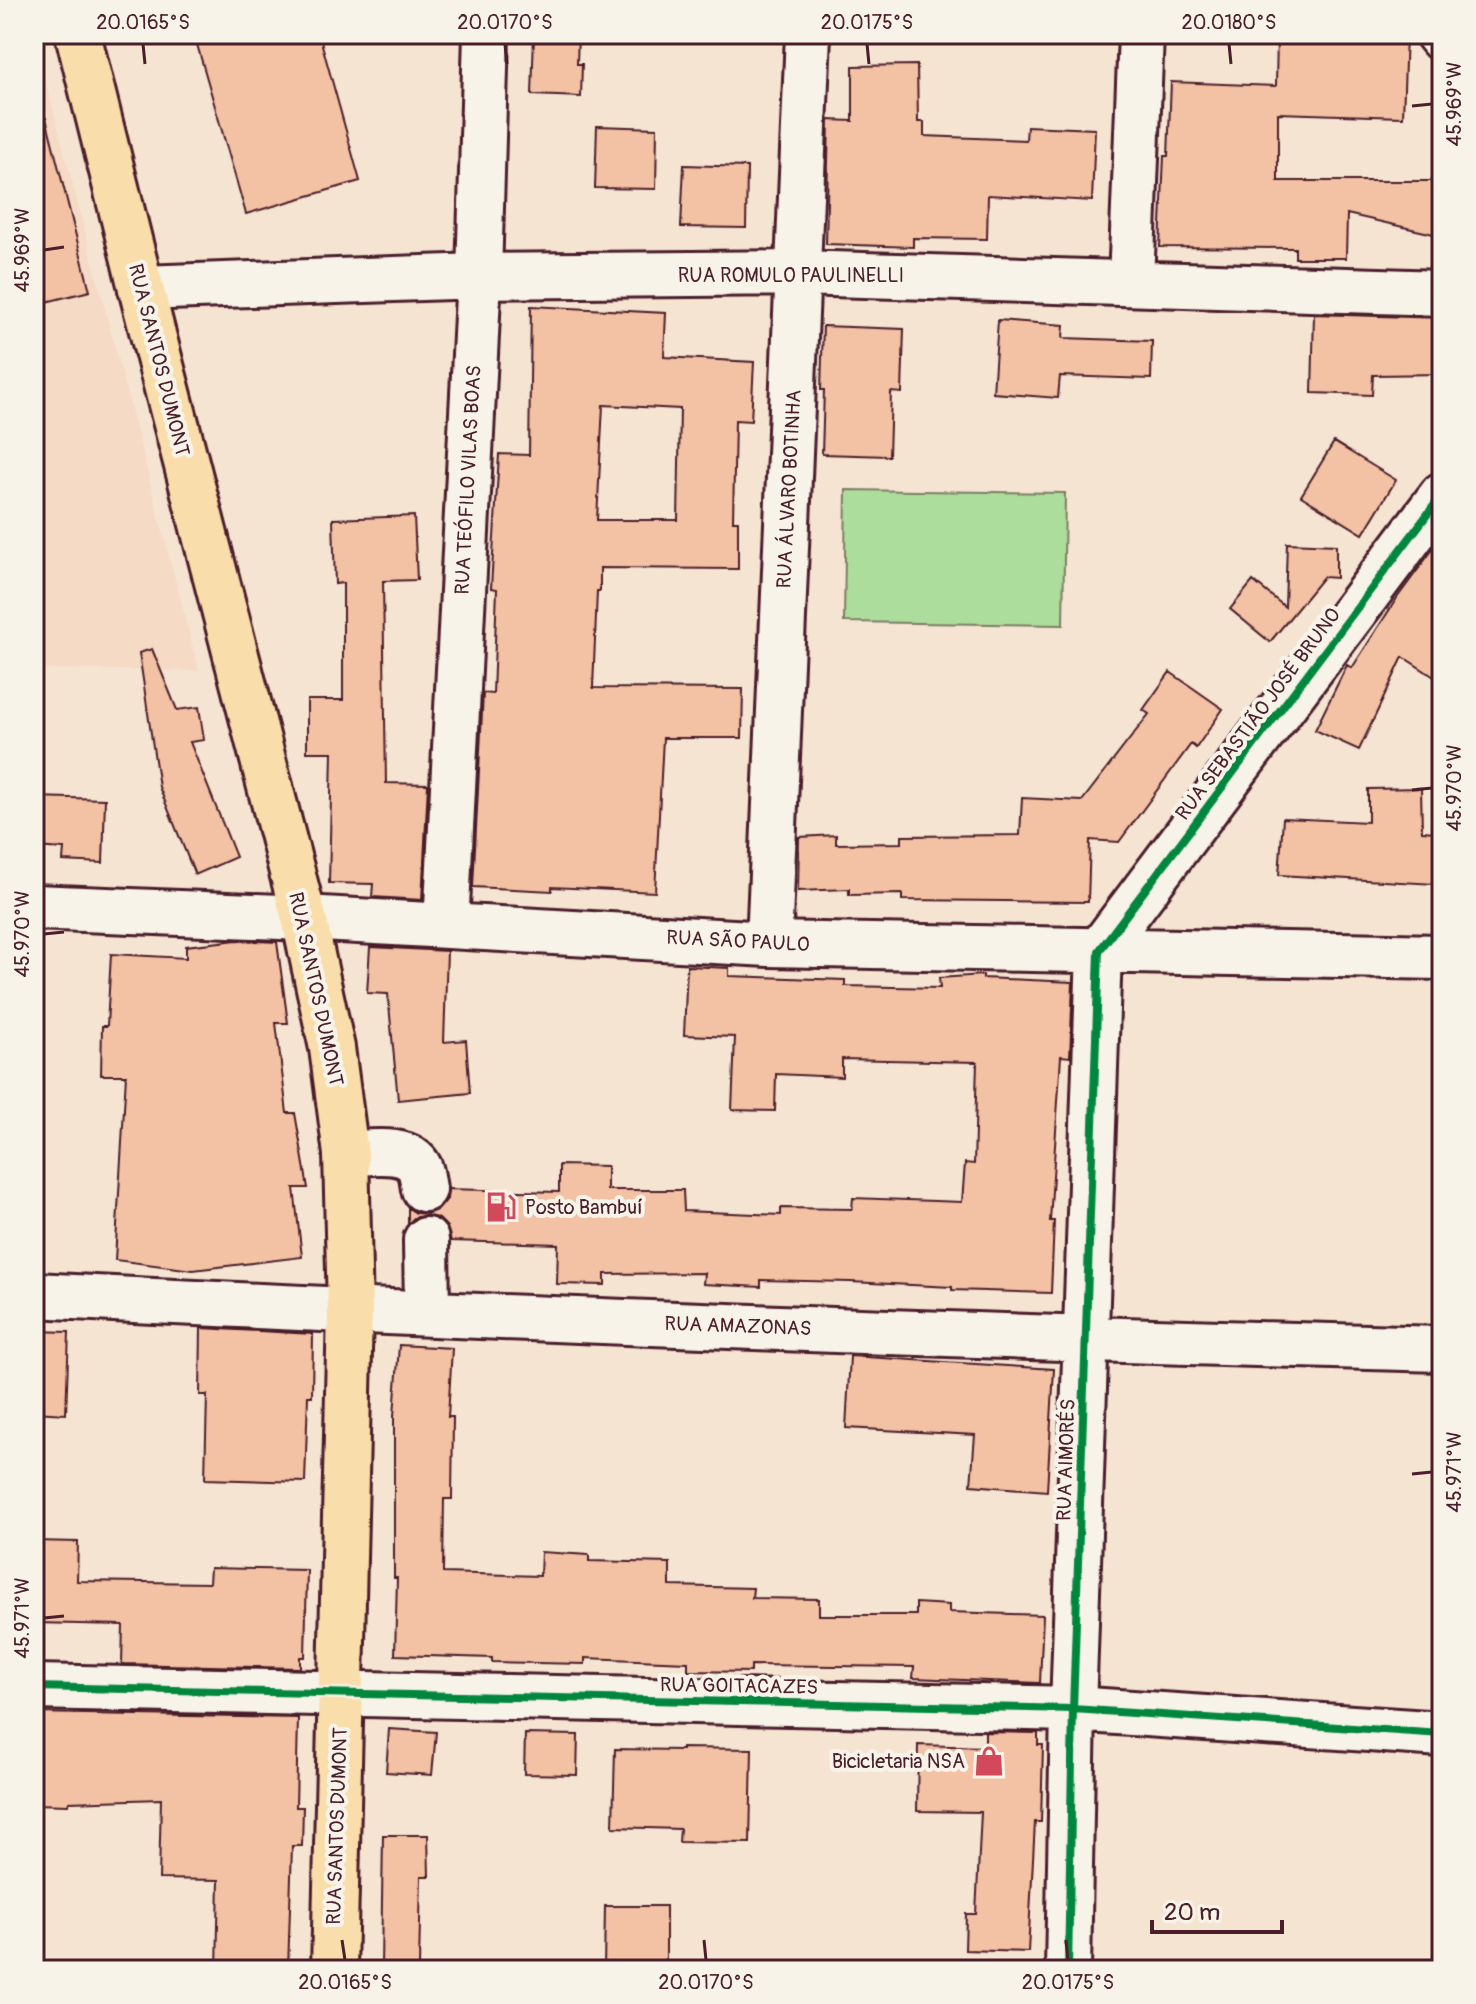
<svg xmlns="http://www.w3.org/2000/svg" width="1476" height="2004" viewBox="0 0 1476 2004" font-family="Pangolin,sans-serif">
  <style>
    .built { fill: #f5dac5 }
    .green { fill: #acdd9d; stroke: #7b7e64; stroke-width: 2 }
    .building { fill: #f3c1a3; stroke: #4a1f2b; stroke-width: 2; fill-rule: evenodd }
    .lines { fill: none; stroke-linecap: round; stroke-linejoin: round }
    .minor-casing { stroke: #4a1f2b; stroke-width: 50 }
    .major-casing { stroke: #4a1f2b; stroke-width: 50 }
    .minor { stroke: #f7f3e8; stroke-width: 44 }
    .major { stroke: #f9deab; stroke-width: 44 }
    .cycleway-casing { stroke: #f7f3e8; stroke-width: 13 }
    .cycleway { stroke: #00873e; stroke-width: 8 }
    .ticks { fill: none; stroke: #4a1f2b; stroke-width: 3 }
    .labels { text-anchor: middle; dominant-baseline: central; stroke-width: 8; stroke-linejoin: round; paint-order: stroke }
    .street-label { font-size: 20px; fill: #4a1f2b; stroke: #f7f3e8 }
    .poi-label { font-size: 20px; fill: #4a1f2b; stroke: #f7f3e8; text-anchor: start }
    .neatline { fill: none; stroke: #4a1f2b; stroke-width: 3 }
    .ticks-label { font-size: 20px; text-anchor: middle; fill: #4a1f2b }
  </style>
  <rect width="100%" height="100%" fill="#f6e4d3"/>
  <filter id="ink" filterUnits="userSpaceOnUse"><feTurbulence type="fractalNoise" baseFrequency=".0125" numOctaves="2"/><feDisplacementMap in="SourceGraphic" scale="16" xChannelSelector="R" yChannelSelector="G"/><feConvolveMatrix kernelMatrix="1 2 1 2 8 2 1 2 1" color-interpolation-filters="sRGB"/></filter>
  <g filter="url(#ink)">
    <path class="built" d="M34,35L199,671L34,669Z"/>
    <path class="green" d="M846,490L1065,493L1063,625L844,622Z"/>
    <path class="building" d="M194,34H319L360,181L246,214Z
      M534,34H578L577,64H582L581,97L532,95Z
      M1277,34H1406L1403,117L1278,113V181H1442V236L1347,214L1346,258H1295V248L1160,247L1164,156H1168L1171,82L1276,86Z
      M917,65L918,122H924V136L1026,140L1027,126L1095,129L1092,201L988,195L987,239L913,238V247L826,244L829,120L853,121V66Z
      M46,118L90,291L34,305V119Z
      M597,126L657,128L656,189L595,188Z
      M684,165L747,167L746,228L681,227Z
      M531,306L666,313L664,357L754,362L751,421L735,420L733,521H738V569L600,568V591H597L593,688L743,689L742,738H663L655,892L552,887V891L473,887L483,693L493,694L497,589L491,588L499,454L529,455ZM603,405L680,409L678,520H597Z
      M1314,314L1442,318V374L1373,375L1372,395L1312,393Z
      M998,320L1064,325L1063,338L1152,341L1151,379L1060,376L1058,398L993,393Z
      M823,326L904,329L902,393L891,392L889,456L822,454L824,390H821Z
      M1334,442L1396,480L1363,534L1301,496Z
      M414,516L417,580L383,581L386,783L428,784L422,900L372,897L373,884L329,883L332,752H307V700H343V583L335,584L333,519Z
      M1442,537V682L1403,657L1359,750L1315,730L1347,665L1352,668L1397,598Z
      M1287,543L1336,545V578L1323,577L1270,642L1230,609L1253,581L1285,607Z
      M152,649L177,710L199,707L204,740L190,742L236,857L195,875L159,787L139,653Z
      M1170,672L1223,709L1196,748L1191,744L1119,842L1090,840L1088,902L902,900V894L849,895V889L798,891L799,837L836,835V844L902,843V836L1020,835L1022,798L1082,801L1149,714L1143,710Z
      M1421,788L1422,831L1436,832L1435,884L1279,875L1283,818L1368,822V789Z
      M34,797L105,799L103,863L63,861L64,849L34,847Z
      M237,940L277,942L288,1023H276L287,1113H295L308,1188H294L302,1257L193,1270L115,1260L126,1075H101L102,1026H107L111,954L186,958V946Z
      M370,947L447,951L444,1042L466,1040L470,1093L398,1100L388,994L367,993Z
      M687,966L729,968V976L845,980V986L940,988L939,978L983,975V978L1073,982L1070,1057L1061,1056L1050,1221H1054L1051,1293L952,1290V1287L850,1282L761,1280V1287L703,1284L704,1273L605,1274V1285L557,1284L558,1244L451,1241L447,1227L439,1219L426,1215L414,1218L408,1224V1208L416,1213L427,1214L439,1209L447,1199L448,1189L559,1192V1165L607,1166V1190H683L684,1211L781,1215V1208L852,1209L853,1198L962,1202L965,1163L974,1164L977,1062L842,1059V1077L776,1074L775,1111L732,1110L735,1037L684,1035Z
      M201,1328L313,1334L312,1396H308L305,1482L205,1479L207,1395H200Z
      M34,1331L69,1332L66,1414L34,1412Z
      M399,1345L452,1348L448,1417H453L452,1499H444L443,1573L540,1576L541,1552L589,1555V1561L670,1563V1586L753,1588L752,1598L819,1599V1615H916V1603L949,1605V1612L1043,1615L1040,1683L913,1678L914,1667L751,1665V1672L688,1671V1662L585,1658V1664L492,1662V1658L395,1655L397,1578H394V1416Z
      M850,1356L1054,1369L1047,1491L971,1485L975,1435L846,1428Z
      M34,1541L78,1542L77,1581L209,1583L210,1568L307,1570L305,1657H300V1668L122,1664L123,1625L34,1623Z
      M34,1713L298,1718L296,1807H303L302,1846H292L288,1970H217L219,1880L159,1879L161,1799L69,1802L68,1805L34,1804Z
      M389,1729L436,1732L432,1775L386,1772Z
      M985,1732L1038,1733V1745H1043L1041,1822H1035L1028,1952L965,1950L966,1914H976L981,1812L917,1811L918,1745L985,1747Z
      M525,1734L578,1735L577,1775L524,1774Z
      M682,1748L752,1749L750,1843L679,1842L680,1829L613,1827L615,1749L682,1750Z
      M383,1835H428L429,1876H421L419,1967H381Z
      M605,1906H666V1970H604Z"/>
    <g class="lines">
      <g class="minor-casing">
        <path id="minor" d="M1438,34L1442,39
          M1131,282L1141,34
          M141,288L479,276L798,273L1442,293
          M34,907L304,918L769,944L1442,957
          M446,926L479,276L486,34
          M769,944L808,34
          M346,1154C368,1153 409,1145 420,1169C422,1174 423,1183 424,1189
          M426,1240L427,1313
          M34,1295C503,1319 972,1337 1442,1349
          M34,1687L1073,1709L1442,1734
          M1068,1970L1073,1709L1099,951L1442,495"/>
      </g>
      <g class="major-casing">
        <path id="major" d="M78,34L141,288L304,918L332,1048L346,1154L350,1311L334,1970"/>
      </g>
      <use href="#minor" class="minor"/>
      <use href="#major" class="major"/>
      <g class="cycleway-casing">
        <path id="cycleway" d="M34,1687L1073,1709L1442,1734
          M1068,1970L1073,1709L1099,951L1442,495"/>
      </g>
      <use href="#cycleway" class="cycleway"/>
    </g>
  </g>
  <path class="ticks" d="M143,44L145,64M505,44L507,64M867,44L869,64M1229,44L1231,64M1412,106L1432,104M44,250L64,247M1412,790L1432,788M44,934L64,932M1412,1474L1432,1472M44,1618L64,1616M342,1940L345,1960M704,1940L706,1960M1066,1940L1068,1960"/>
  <defs>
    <g id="fuel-bare" transform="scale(2.4)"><path d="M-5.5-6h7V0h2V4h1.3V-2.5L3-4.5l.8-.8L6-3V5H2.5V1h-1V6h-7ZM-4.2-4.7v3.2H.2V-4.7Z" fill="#d1495b" stroke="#f7f3e8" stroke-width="2.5" paint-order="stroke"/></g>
    <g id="shop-bare" transform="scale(2.4)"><path d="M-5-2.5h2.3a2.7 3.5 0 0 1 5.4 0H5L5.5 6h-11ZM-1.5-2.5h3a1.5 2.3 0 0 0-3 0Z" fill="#d1495b" stroke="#f7f3e8" stroke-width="2.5" paint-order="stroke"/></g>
  </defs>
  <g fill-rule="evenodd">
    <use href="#fuel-bare" x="501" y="1207"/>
    <use href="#shop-bare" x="989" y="1761"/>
  </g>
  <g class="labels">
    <g class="street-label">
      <text x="791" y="275">RUA ROMULO PAULINELLI</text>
      <text transform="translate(159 360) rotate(76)">RUA SANTOS DUMONT</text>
      <text transform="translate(468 480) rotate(-87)">RUA TEÓFILO VILAS BOAS</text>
      <text transform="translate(789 489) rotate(-87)">RUA ÁLVARO BOTINHA</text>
      <text transform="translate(1258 714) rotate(-53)">RUA SEBASTIÃO JOSÉ BRUNO</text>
      <text transform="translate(738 941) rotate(3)">RUA SÃO PAULO</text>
      <text transform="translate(316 989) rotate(78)">RUA SANTOS DUMONT</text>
      <text transform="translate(738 1326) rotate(2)">RUA AMAZONAS</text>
      <text transform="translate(1066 1460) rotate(-88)">RUA AIMORÉS</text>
      <text transform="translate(739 1686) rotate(1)">RUA GOITACAZES</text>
      <text transform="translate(337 1826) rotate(-88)">RUA SANTOS DUMONT</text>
    </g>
    <g class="poi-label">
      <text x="525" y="1207">Posto Bambuí</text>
      <text x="965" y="1761" text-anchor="end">Bicicletaria NSA</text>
    </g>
  </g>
  <rect width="1476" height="2004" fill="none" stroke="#f7f3e8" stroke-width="88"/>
  <path d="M1152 1920v12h130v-12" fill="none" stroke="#4a1f2b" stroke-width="4"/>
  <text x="1164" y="1920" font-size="24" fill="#4a1f2b" stroke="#f7f3e8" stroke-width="6" paint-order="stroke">20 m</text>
  <rect x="44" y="44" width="1388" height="1916" class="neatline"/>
  <g class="ticks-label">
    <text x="143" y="29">20.0165°S</text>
    <text x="505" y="29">20.0170°S</text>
    <text x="867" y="29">20.0175°S</text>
    <text x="1229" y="29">20.0180°S</text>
    <text transform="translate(1454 104) rotate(-90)" y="7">45.969°W</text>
    <text transform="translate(22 250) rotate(-90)" y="7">45.969°W</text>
    <text transform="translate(1454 788) rotate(-90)" y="7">45.970°W</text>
    <text transform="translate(22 934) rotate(-90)" y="7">45.970°W</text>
    <text transform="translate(1454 1472) rotate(-90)" y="7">45.971°W</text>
    <text transform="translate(22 1618) rotate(-90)" y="7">45.971°W</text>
    <text x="345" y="1989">20.0165°S</text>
    <text x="706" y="1989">20.0170°S</text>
    <text x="1068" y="1989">20.0175°S</text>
  </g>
</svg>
